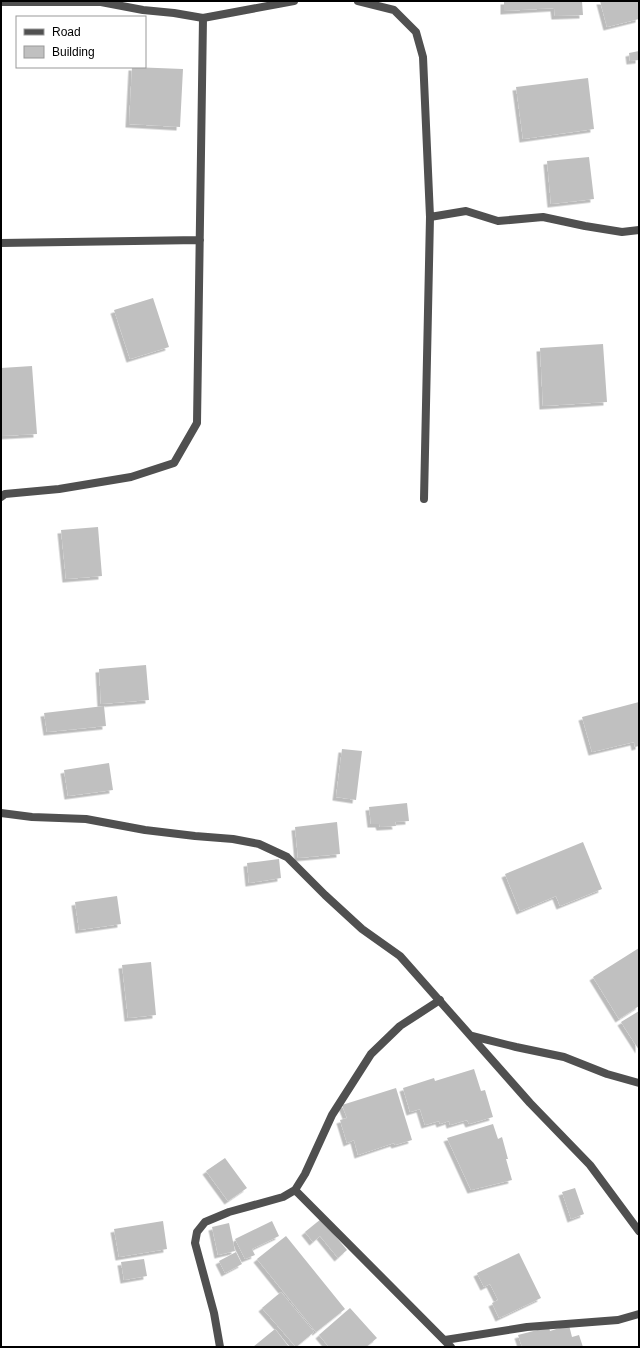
<svg xmlns="http://www.w3.org/2000/svg" width="640" height="1348" viewBox="0 0 640 1348" font-family="Arial,sans-serif">
  <style>
    .building { fill: #c0c0c0; filter: url(#shadow) }
    .lines { fill: none; stroke-linecap: round; stroke-linejoin: round }
    .lane { stroke: #505050; stroke-width: 8 }
    .street { stroke: #505050; stroke-width: 8 }
  </style>
  <defs>
    <filter id="shadow"><feDropShadow dx="-3.5" dy="3.5" stdDeviation="0" flood-color="#0004"/></filter>
  </defs>
  <rect width="100%" height="100%" fill="#fff"/>
  <path class="building" d="M504,1H582L583,15L555,16L554,8L504,11Z
    M600,1H639V19L607,27Z
    M639,51V60L630,61L629,53Z
    M132,67L183,69L180,127L129,124Z
    M588,78L594,129L523,139L516,87Z
    M589,157L594,199L551,204L547,161Z
    M153,298L169,347L130,359L114,310Z
    M603,344L607,402L543,406L540,348Z
    M32,366L37,434L1,436V368Z
    M98,527L102,576L66,579L61,530Z
    M146,665L149,700L101,704L99,669Z
    M639,702V746L635,747L634,742L592,752L582,717Z
    M104,706L106,726L47,732L44,713Z
    M342,749L362,751L356,800L336,797Z
    M109,763L113,790L68,796L64,770Z
    M407,803L409,821L395,822L396,826L380,827L379,824H371L369,807Z
    M337,822L340,854L298,858L295,827Z
    M583,842L602,889L560,906L556,896L520,911L505,874Z
    M279,859L281,878L249,883L247,863Z
    M117,896L121,924L79,930L75,902Z
    M639,948V1006L619,1019L593,977Z
    M151,962L156,1015L128,1018L122,965Z
    M639,1011V1050L621,1022Z
    M474,1069L481,1091L485,1090L493,1117L469,1124L467,1120L450,1125L449,1121L440,1124L439,1121L425,1125L420,1109L410,1112L403,1088L434,1078L435,1081Z
    M396,1088L412,1140L395,1145L394,1143L358,1155L354,1140L347,1143L340,1120L347,1118L342,1105Z
    M493,1124L498,1139L502,1137L508,1159H506L512,1180L471,1190L447,1138Z
    M225,1158L247,1188L228,1201L206,1171Z
    M575,1188L584,1214L571,1219L562,1192Z
    M321,1219L347,1250L338,1258L320,1236L313,1242L305,1232Z
    M163,1221L167,1249L119,1257L114,1229Z
    M272,1221L279,1236L252,1249L255,1255L245,1259L235,1239Z
    M229,1223L235,1251L218,1255L212,1227Z
    M286,1236L345,1309L316,1332L257,1259Z
    M236,1252L242,1264L225,1273L219,1261Z
    M519,1253L541,1298L499,1318L492,1303L498,1300L490,1284L484,1287L477,1273Z
    M144,1259L147,1276L124,1280L121,1262Z
    M281,1292L314,1332L296,1347L262,1308Z
    M350,1308L377,1338L366,1347H329L319,1335Z
    M569,1325L572,1337L579,1335L583,1347H522L518,1335L549,1327L550,1331Z
    M275,1329L289,1347H253Z"/>
  <g class="lines">
    <path class="lane" d="M424,499L430,217"/>
    <path class="street" d="M358,1L394,10L416,32L423,57L430,217L466,211L498,221L543,217L585,226L622,232L639,230
      M1,2H101L143,10L174,13L203,18L294,1
      M1,243L200,240
      M1,497L5,494L59,489L131,477L174,463L197,423L203,18
      M1,813L32,817L86,819L145,830L195,836L233,839L259,844L287,857L325,895L362,929L400,956L530,1103L590,1165L639,1231
      M472,1036L516,1047L564,1057L607,1074L639,1083
      M295,1190L451,1347
      M445,1340L527,1327L618,1320L639,1314
      M220,1347L214,1313L195,1243L197,1232L205,1222L229,1212L283,1197L295,1190L305,1174L332,1115L371,1054L400,1026L440,1000"/>
  </g>
  <rect width="640" height="1348" fill="none" stroke="#000000" stroke-width="4"/>
  <rect x="16" y="16" width="130" height="52" fill="#ffffff" stroke="#999999"/>
  <rect x="24" y="29" width="20" height="6" fill="#505050" stroke="#999999"/>
  <text x="52" y="36" font-size="12" fill="#000000">Road</text>
  <rect x="24" y="46" width="20" height="12" fill="#c0c0c0" stroke="#999999"/>
  <text x="52" y="56" font-size="12" fill="#000000">Building</text>
</svg>
